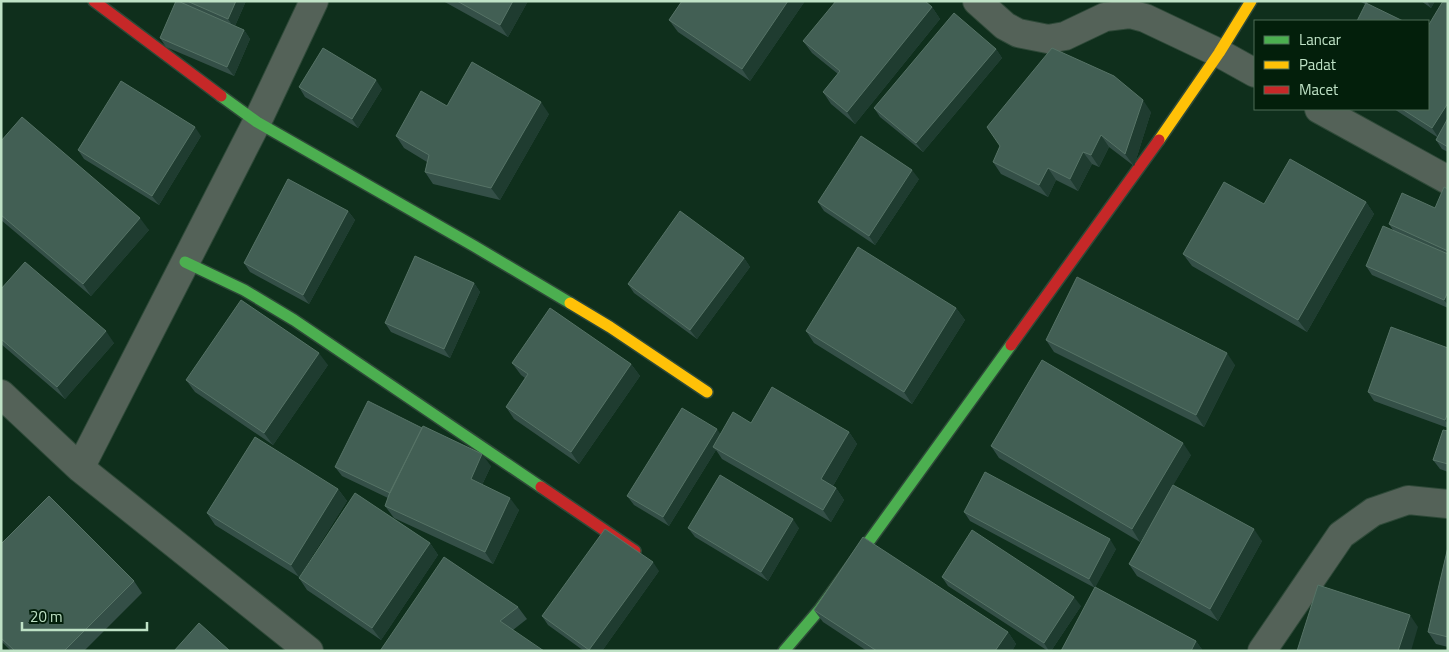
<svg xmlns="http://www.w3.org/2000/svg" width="1449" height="652" viewBox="0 0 1449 652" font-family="'Titillium Web',sans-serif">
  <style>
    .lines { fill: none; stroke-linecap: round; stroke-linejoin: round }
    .street-casing { stroke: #2e4938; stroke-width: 30 }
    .fast-casing { stroke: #2e4938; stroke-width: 14 }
    .slow-casing { stroke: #2e4938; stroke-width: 14 }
    .jam-casing { stroke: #2e4938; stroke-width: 14 }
    .street { stroke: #546258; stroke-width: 28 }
    .fast { stroke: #4caf50; stroke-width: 11 }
    .slow { stroke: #ffc107; stroke-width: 11 }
    .jam { stroke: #c62828; stroke-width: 11 }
    .wall { fill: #344f47 }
    .shaded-wall { fill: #1f3c30 }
    .building { fill: #425f54; stroke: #567366 }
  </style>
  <rect width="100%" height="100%" fill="#0f2f1c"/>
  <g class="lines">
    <g class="street-casing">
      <path id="street" d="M977,1L1005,26L1018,33L1048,39L1065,36L1105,17L1130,14L1145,18L1219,53L1255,73
        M1319,109L1448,180
        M1,394L80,468L309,651
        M80,468L257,122L314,1
        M1262,651L1341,535L1373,512L1408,500L1448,504"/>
    </g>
    <g class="fast-casing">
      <path id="fast" d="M221,96L257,122L474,246L570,303
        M185,262L244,290L294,320L541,487
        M784,651L820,609L1011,345"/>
    </g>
    <g class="slow-casing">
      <path id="slow" d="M1159,140L1219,53L1251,1
        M570,303L610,327L707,392"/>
    </g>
    <g class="jam-casing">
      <path id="jam" d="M94,1L221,96
        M1011,345L1159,140
        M541,487L635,551"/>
    </g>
    <use href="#street" class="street"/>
    <use href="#fast" class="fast"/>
    <use href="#slow" class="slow"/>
    <use href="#jam" class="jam"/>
  </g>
  <path class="wall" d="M180,1H246L235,26L244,30L250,39L234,76L166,47L160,38L180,2Z
    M443,1H528L508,37Z
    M682,1H805L750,81L678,32L669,20Z
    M1359,1H1369L1365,4Z
    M1421,1H1435L1431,8Z
    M1448,1V152L1442,149L1436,140L1437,137L1394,109H1428Z
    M932,7L940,19L855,124L831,104L823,92L838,74L812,53L803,41Z
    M996,49L1002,58L923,152L880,117L874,108Z
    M299,87L382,89L358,128L305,97Z
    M1151,112L1134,166L1109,147L1099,167L1092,164L1078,191L1056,180L1048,197L1001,174L993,162Z
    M549,114L500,200L433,184L425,172L427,162L404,148L396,136Z
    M201,136L159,205L84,159L78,150Z
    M1,141L149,230L91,296L1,220Z
    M919,179L875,245L824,211L818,202Z
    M1448,189V308L1372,275L1366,266L1393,230L1389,224L1435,208Z
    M1366,202L1374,214L1307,332L1192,266L1183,254Z
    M348,211L355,220L309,304L250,272L244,263Z
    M744,258L750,267L697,339L634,293L628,284Z
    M474,283L480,292L450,358L391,332L385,323Z
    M1,289L114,343L65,399L1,344Z
    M956,308L965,320L912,404L814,343L806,331Z
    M1046,340L1235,365L1204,427L1054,352Z
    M1448,348V428L1374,401L1368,392Z
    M512,363L631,364L640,376L579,464L514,419L506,407L525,378L521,375Z
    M328,365L273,445L195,392L186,380Z
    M751,423L849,432L857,444L833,486L836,488L844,500L831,522L722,459L716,450L669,526L634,505L627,496L720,435Z
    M1448,431V472L1440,469L1433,460Z
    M991,446L1191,455L1173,485L1262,541L1218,621L1137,576L1129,564L1158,512L1140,542L999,458Z
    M491,466L482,485L519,510L493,564L394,518L385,506L388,498L342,476L335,467Z
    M338,489L347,501L299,577L215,525L207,513Z
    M964,512L1116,549L1095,587L1196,641L1203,651H1061L1095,588L970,521Z
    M688,528H799L768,581L695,537Z
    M430,543L438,555L381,640L307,590L299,578Z
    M1,544L134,581L142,593L84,651H11L1,641Z
    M1448,547V647L1436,644L1428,632Z
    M659,571L602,651H584L548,625L542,616Z
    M942,577L1081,606L1051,651H1048L948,586Z
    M518,607L527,619L513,630L380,651Z
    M814,610L1008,632L1016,644L1012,651H867L823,622Z"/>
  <path class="shaded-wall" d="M236,1H246L234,28L228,19Z
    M513,1H528L508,37L500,25Z
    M788,1H805L750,81L742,69Z
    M1427,1H1435L1431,8Z
    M932,7L940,19L855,124L847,112Z
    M244,30L250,39L234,76L227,67Z
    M996,49L1002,58L923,152L916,143Z
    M376,80L382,89L358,128L352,119Z
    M1143,100L1151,112L1134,166L1125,154Z
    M541,102L549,114L500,200L491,188Z
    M1448,103V122L1438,137L1432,128Z
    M195,127L201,136L159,205L152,196Z
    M1101,135L1109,147L1099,167L1091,155Z
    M1083,152L1092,164L1078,191L1070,179Z
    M1048,168L1056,180L1048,197L1039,185Z
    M912,170L919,179L875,245L869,236Z
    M1366,202L1374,214L1307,332L1298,320Z
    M348,211L355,220L309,304L303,295Z
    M140,218L149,230L91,296L83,284Z
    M744,258L750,267L697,339L690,330Z
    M474,283L480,292L450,358L444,349Z
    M1448,292V305L1444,300Z
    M956,308L965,320L912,404L904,392Z
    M106,331L114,343L65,399L57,387Z
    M319,353L328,365L273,445L264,433Z
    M1227,353L1235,365L1204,427L1196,415Z
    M631,364L640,376L579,464L571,452Z
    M1448,413V424L1445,420Z
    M717,429L723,438L713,447L716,450L669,526L663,517Z
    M849,432L857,444L830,491L821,479Z
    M1183,443L1191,455L1140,542L1132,529Z
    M482,454L491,466L479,491L471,479Z
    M836,488L844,500L831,522L823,510Z
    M338,489L347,501L299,577L291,565Z
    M510,498L519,510L493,564L485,552Z
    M793,519L799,528L768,581L761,572Z
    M1254,529L1262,541L1218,621L1210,609Z
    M1110,539L1116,549L1095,588L1089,579Z
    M430,543L438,555L381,640L372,628Z
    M653,562L659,571L602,651H590L589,650Z
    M1074,597L1081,606L1051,651H1049L1044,643Z
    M1410,615L1418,627L1411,651H1398Z
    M1008,632L1016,644L1012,651H995Z
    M1196,641L1203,651H1191Z"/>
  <path class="building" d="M176,1H178L244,30L227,67L160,38Z
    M187,1H236L228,19Z
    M457,1H513L500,25Z
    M682,1H788L742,69L669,20Z
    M836,1H925L932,7L847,112L823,92L840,71L803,41Z
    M1443,1H1448V103L1432,128L1402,109H1428V26Z
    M1366,3L1403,21H1357Z
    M954,13L996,49L916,143L874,108Z
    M323,48L376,80L352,119L299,87Z
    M1052,48L1114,76L1143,100L1125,154L1101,135L1091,155L1083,152L1070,179L1048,168L1039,185L993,162L1000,146L987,127Z
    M472,62L541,102L491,188L425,172L429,155L396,136L421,91L447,106Z
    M121,81L195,127L152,196L78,150Z
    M22,117L140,218L83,284L1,215V141Z
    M1448,118V147L1436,140Z
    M861,136L912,170L869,236L818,202Z
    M1290,159L1366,202L1298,320L1183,254L1224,182L1264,204Z
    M288,179L348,211L303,295L244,263Z
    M1444,187L1448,189V251L1389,224L1402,193L1435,208Z
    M680,211L744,258L690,330L628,284Z
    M1383,226L1448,254V292L1444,300L1366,266Z
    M858,247L956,308L904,392L806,331Z
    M415,256L474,283L444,349L385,323Z
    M25,262L106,331L57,387L1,339V289Z
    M1077,277L1227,353L1196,415L1046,340Z
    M241,300L319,353L264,433L186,380Z
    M550,308L631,364L571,452L506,407L528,374L512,363Z
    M1391,327L1448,348V413L1445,420L1368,392Z
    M1042,360L1183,443L1132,529L991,446Z
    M772,387L849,432L821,479L836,488L823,510L713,447L733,412L751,423Z
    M368,401L422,428L390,493L335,467Z
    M682,408L717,429L663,517L627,496Z
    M423,426L482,454L471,479L510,498L485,552L385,506L390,492Z
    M1443,430L1448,431V464L1433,460Z
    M255,437L338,489L291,565L207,513Z
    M985,472L1110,539L1089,579L964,512Z
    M720,475L793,519L761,572L688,528Z
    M1173,485L1254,529L1210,609L1129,564Z
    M355,493L430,543L372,628L299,578Z
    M49,496L134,581L64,651H15L1,638V544Z
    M605,529L653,562L589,650L542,616Z
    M972,530L1074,597L1044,643L942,577Z
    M863,537L1008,632L995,651H877L814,610Z
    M1448,547V637L1428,632Z
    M444,557L518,607L500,621L544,651H380Z
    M1318,585L1410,615L1398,651H1297Z
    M1095,587L1196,641L1191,651H1061Z
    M199,623L230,651H174Z"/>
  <rect width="1449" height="652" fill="none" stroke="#bfe2c6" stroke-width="5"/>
  <rect x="1254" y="20" width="175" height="90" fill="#031f0b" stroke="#4e6d56"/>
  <rect x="1264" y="36" width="25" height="8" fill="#4caf50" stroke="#4e6d56"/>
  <text x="1299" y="45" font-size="15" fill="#bfe2c6">Lancar</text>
  <rect x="1264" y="61" width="25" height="8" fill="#ffc107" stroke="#4e6d56"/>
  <text x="1299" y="70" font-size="15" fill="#bfe2c6">Padat</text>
  <rect x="1264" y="86" width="25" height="8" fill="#c62828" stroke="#4e6d56"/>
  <text x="1299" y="95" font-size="15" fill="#bfe2c6">Macet</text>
  <path d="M22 622v8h125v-8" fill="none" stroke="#bfe2c6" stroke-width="2.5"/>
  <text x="30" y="622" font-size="15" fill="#bfe2c6" stroke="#031f0b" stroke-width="4" paint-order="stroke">20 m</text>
</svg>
